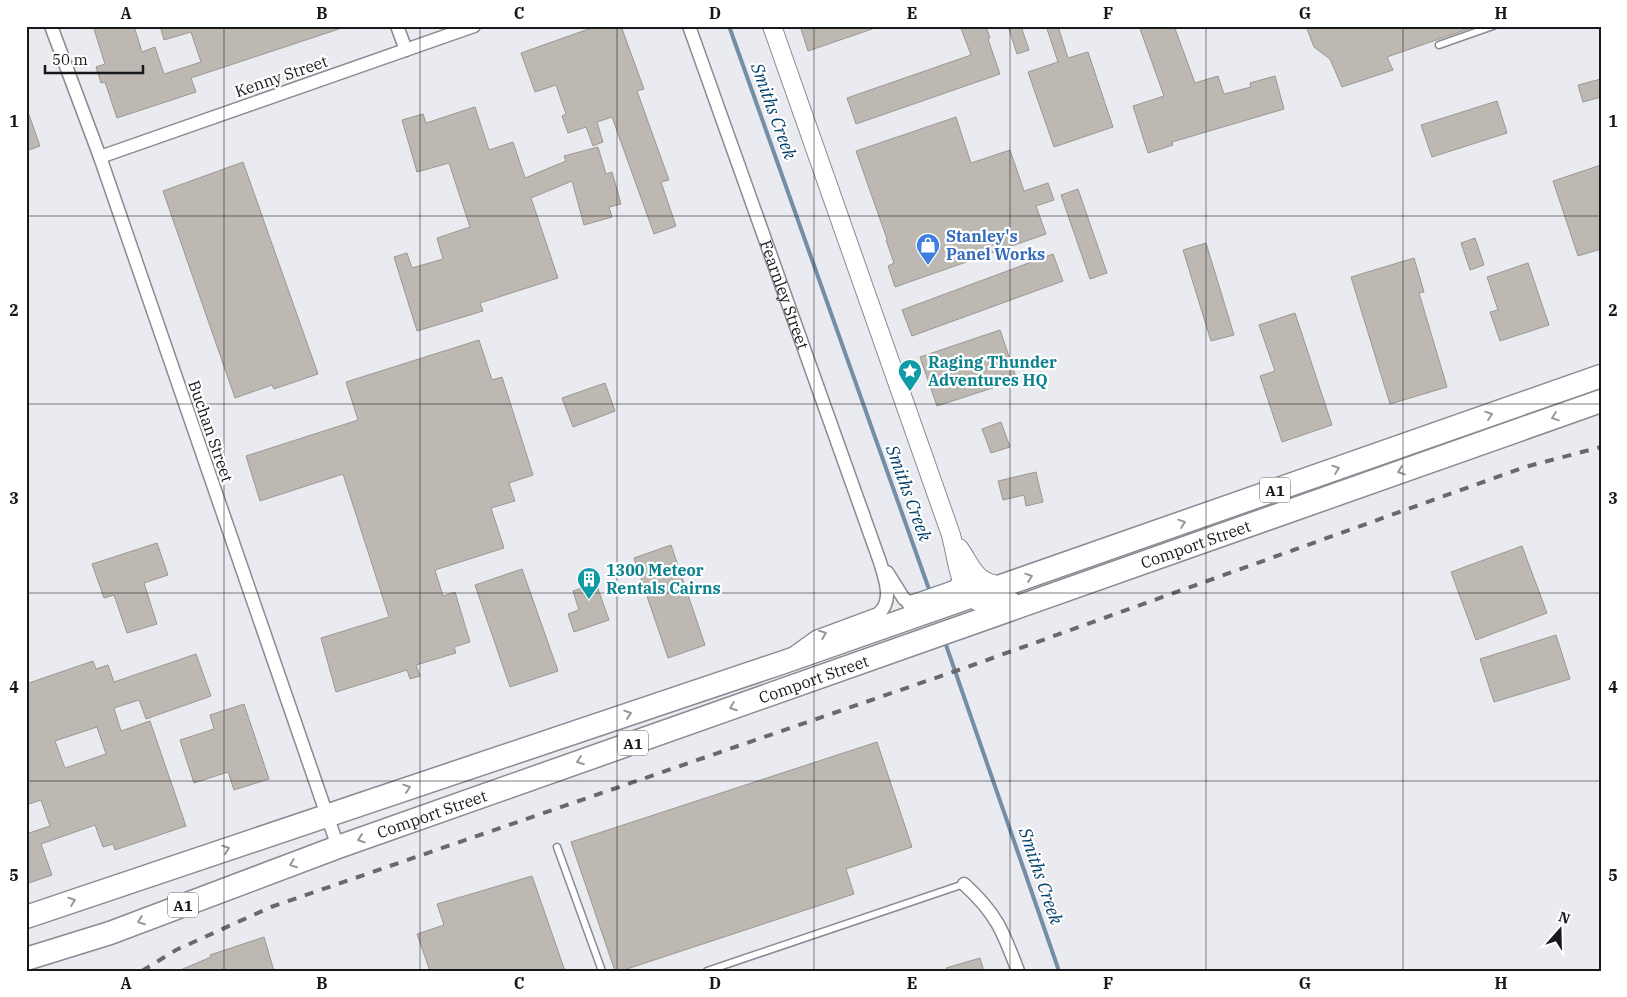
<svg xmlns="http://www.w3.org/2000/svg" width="1627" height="997" viewBox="0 0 1627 997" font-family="'IBM Plex Serif',serif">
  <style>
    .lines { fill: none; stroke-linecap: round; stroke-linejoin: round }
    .stream { stroke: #748ea6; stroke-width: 4 }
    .building { fill: #bdb9b2; stroke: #9b9791; fill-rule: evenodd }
    .lane-casing { stroke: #8a8b92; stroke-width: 9 }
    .street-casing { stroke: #8a8b92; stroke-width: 15 }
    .secondary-casing { stroke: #8a8b92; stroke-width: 20 }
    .highway-casing { stroke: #8a8b92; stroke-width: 25 }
    .lane { stroke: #fff; stroke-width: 6 }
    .street { stroke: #fff; stroke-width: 12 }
    .secondary { stroke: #fff; stroke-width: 18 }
    .highway { stroke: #fff; stroke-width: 22 }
    .rail { stroke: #69696d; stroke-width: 4; stroke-dasharray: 9 9; stroke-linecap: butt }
    .oneway { stroke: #979798 }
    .grid { fill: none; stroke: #17181a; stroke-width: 1; stroke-opacity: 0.55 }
    .labels { text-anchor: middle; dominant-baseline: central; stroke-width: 4.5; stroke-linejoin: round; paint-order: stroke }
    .shield { fill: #fff; stroke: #5d5d5f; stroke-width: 1 }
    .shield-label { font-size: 15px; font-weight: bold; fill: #17181a }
    .street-label { font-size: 16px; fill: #17181a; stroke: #fff }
    .shop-label { font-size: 16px; font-weight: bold; fill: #366cbe; stroke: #fff; text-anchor: start }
    .culture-label { font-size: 16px; font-weight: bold; fill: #0d838f; stroke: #fff; text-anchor: start }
    .water-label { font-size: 18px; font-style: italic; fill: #01406a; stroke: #fff }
    .neatline { fill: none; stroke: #17181a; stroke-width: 2 }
    .grid-label { font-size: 16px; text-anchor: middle; font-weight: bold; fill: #17181a }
  </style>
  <rect width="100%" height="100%" fill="#eaeaf1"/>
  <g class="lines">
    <path class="stream" d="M729,26L930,592
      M945,642L1059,971"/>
  </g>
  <path class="building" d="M93,26H134L142,52L155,47L164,74L201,62L191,32L164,40L160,26H341L342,28L191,78L196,92L117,118L105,82L101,83L96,67L105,64Z
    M597,26H621L644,89L637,91L669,180L661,182L676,226L654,234L612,117L597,122L603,142L593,146L586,127L568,133L562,116L566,114L556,85L535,92L521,53Z
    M800,26H875V28L808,51Z
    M960,26H986L990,38L988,39L1000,74L856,124L847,98L971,55Z
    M1008,26H1021L1029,50L1017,54Z
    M1046,26H1058L1068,58L1088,52L1113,127L1054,147L1028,72L1058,62Z
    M1139,26H1174L1195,83L1218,76L1224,94L1251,87L1250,83L1275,76L1284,109L1172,142L1173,145L1148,153L1133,106L1164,96Z
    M1306,26H1471V28L1387,57L1393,70L1342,87L1330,59L1314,47Z
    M1601,79V97L1583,102L1578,85Z
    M1497,101L1507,133L1432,157L1421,125Z
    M475,107L489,150L513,142L525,178L566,161L564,156L598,147L606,174L612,172L621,204L609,207L612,217L584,225L572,181L531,198L558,278L480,303L483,311L417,331L394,257L407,253L412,268L443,259L437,238L470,227L449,163L417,172L402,120L423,114L426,123Z
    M26,112H28L40,146L26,151Z
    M956,117L971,163L1010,150L1024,191L1048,183L1054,200L1036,206L1046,234L895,287L888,266L894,263L886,240L887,239L856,151Z
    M243,162L318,374L274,389L272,385L235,398L163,191Z
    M1601,165V249L1578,256L1553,181Z
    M1078,189L1107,273L1090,279L1061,195Z
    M1475,238L1484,265L1470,270L1461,243Z
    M1206,243L1234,335L1211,341L1183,250Z
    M1053,254L1063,281L912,336L902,310Z
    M1414,258L1424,292L1419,293L1447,387L1390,404L1351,277Z
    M1528,263L1549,325L1500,341L1490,312L1498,310L1487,277Z
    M1295,313L1332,425L1282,442L1260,376L1275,371L1259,325Z
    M1000,330L1017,380L937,406L920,357Z
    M479,340L492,380L502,377L533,475L509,483L515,501L491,508L504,548L435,570L443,596L455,592L470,642L454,647L456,653L416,665L420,676L410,679L407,670L336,692L321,638L389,617L343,474L260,501L246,456L358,420L346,382Z
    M605,383L615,411L573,427L562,398Z
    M1001,422L1010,447L991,453L982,429Z
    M1036,472L1043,502L1026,506L1024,495L1003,500L998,481Z
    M157,543L168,575L144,583L157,624L127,633L114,595L104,598L92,564Z
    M671,545L705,645L668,658L634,558Z
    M1522,546L1547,613L1476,640L1451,572Z
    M522,569L558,671L510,687L475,585Z
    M596,583L609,620L574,632L568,614L579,610L573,591Z
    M1556,635L1570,679L1494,702L1480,659Z
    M196,654L211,696L146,719L139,700L114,708L121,731L150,721L186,826L115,850L113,844L103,847L95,825L41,844L52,875L26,884V834L50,826L41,800L26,805V684L93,661L96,669L108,665L114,682ZM97,727L106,754L65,768L55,741Z
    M244,704L269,779L234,790L228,772L194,783L180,740L214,729L210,715Z
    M877,742L912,847L846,869L854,894L621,971H615L571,842Z
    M532,876L565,971H430L417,934L444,925L437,904Z
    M264,937L274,971H178L211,957L210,955Z
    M980,958L984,971H947L946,968Z"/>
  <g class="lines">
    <g class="lane-casing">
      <path id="lane" d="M1439,45L1493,26
        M557,847L602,971
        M707,971L964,884"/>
    </g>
    <g class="street-casing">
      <g id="street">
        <path d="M51,26L100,157L338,847"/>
        <path d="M397,26L406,50"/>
        <path id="s1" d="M689,26L880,562C885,579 894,601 878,614L816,637L795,652"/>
        <path d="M100,157L474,26"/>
        <path d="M887,572L904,599L927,611"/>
        <path d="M908,603L954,587L961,579"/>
        <path d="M964,884C996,913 1003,931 1018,971"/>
      </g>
    </g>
    <g class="secondary-casing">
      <path id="secondary" d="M772,26L951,535C960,570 960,619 1011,601
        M959,548C974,570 974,582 1003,586"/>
    </g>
    <g class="highway-casing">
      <g id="highway">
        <path d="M26,917L784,662L1601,376"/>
        <path id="s2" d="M26,959L110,933L338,847L1601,401"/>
      </g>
    </g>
    <use href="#lane" class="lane"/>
    <use href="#street" class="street"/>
    <use href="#secondary" class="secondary"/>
    <use href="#highway" class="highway"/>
    <path class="rail" d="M142,971L176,950L271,907L973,665L1525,467L1601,447"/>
  </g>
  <defs><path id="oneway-chevron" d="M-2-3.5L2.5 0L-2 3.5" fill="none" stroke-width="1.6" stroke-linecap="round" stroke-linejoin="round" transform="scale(1.25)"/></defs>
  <g class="oneway">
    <use href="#oneway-chevron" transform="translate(1489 415) rotate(-19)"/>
    <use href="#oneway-chevron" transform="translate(1555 417) rotate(161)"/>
    <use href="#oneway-chevron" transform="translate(1336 469) rotate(-19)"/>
    <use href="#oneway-chevron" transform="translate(1401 471) rotate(161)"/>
    <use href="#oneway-chevron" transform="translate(1182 523) rotate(-19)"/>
    <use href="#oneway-chevron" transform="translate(1029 577) rotate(-19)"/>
    <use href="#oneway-chevron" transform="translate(823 634) rotate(-21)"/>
    <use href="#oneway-chevron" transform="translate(733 707) rotate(160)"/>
    <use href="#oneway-chevron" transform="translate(628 714) rotate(-18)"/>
    <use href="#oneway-chevron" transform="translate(580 761) rotate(160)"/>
    <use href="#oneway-chevron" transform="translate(407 788) rotate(-18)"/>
    <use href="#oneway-chevron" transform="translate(361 839) rotate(162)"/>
    <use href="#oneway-chevron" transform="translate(226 849) rotate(-19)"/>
    <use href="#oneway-chevron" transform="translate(293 864) rotate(159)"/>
    <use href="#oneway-chevron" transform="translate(72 901) rotate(-19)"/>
    <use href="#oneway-chevron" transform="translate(141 921) rotate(159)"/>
  </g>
  <path class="grid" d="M224,26V971M420,26V971M617,26V971M814,26V971M1010,26V971M1206,26V971M1403,26V971M26,216H1601M26,404H1601M26,593H1601M26,781H1601"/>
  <defs>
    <g id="shop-pin" transform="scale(1.25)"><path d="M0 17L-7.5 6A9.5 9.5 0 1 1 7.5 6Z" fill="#3f7fe0" stroke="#fff"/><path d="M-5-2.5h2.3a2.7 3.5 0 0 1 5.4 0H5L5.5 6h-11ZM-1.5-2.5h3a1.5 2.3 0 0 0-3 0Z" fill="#fff"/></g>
    <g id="sight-pin" transform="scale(1.25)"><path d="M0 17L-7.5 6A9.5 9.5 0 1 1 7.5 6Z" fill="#0f9aa8" stroke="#fff"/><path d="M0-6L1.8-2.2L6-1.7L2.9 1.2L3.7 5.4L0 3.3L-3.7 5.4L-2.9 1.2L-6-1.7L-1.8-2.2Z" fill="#fff"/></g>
    <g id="building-pin" transform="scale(1.25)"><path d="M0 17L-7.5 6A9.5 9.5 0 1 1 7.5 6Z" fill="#0f9aa8" stroke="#fff"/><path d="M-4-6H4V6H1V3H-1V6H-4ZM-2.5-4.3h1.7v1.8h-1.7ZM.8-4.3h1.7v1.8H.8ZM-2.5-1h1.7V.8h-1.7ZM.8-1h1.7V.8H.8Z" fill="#fff"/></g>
  </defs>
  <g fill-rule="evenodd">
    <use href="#shop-pin" x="928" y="245"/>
    <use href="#sight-pin" x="910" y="371"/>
    <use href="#building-pin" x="589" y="579"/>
  </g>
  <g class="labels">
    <g class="shield">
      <rect x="1260" y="477.5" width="30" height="25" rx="4"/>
      <rect x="618" y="730.5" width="30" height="25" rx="4"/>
      <rect x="168" y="892.5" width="30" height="25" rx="4"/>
    </g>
    <g class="shield-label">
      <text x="1275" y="490">A1</text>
      <text x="633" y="743">A1</text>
      <text x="183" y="905">A1</text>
    </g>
    <g class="street-label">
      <text transform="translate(281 76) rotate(-19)">Kenny Street</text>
      <text stroke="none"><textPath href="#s1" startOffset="285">Fearnley Street</textPath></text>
      <text transform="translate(211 431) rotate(71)">Buchan Street</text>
      <text stroke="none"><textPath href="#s2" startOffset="1241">Comport Street</textPath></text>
      <text stroke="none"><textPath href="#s2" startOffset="836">Comport Street</textPath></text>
      <text stroke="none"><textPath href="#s2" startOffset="431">Comport Street</textPath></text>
    </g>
    <g class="shop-label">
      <text x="946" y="236">Stanley's<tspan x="946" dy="18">Panel Works</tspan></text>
    </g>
    <g class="culture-label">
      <text x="928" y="362">Raging Thunder<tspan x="928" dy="18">Adventures HQ</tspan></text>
      <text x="606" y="570">1300 Meteor<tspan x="606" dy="18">Rentals Cairns</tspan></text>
    </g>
    <g class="water-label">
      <text transform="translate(774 111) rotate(70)">Smiths Creek</text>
      <text transform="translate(909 493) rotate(70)">Smiths Creek</text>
      <text transform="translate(1041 876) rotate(71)">Smiths Creek</text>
    </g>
  </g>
  <rect width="1627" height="997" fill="none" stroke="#ffffff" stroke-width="55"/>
  <g transform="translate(1560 930) rotate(20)" stroke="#ffffff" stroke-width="4" paint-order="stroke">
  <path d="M0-4L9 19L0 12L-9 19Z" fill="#17181a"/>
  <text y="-8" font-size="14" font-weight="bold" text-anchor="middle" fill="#17181a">N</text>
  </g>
  <path d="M45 65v8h98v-8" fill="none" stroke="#17181a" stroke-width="2.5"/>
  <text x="52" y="65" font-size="15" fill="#17181a" stroke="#ffffff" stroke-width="4" paint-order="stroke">50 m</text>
  <rect x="28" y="28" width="1572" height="942" class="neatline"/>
  <g class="grid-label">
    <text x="126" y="19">A</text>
    <text x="322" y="19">B</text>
    <text x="519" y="19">C</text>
    <text x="715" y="19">D</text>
    <text x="912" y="19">E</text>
    <text x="1108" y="19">F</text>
    <text x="1305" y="19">G</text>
    <text x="1501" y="19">H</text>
    <text x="14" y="127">1</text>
    <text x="1613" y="127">1</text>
    <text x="14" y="316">2</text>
    <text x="1613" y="316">2</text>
    <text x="14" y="504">3</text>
    <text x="1613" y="504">3</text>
    <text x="14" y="693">4</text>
    <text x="1613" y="693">4</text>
    <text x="14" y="881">5</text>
    <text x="1613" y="881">5</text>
    <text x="126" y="989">A</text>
    <text x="322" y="989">B</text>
    <text x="519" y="989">C</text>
    <text x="715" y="989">D</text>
    <text x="912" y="989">E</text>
    <text x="1108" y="989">F</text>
    <text x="1305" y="989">G</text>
    <text x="1501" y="989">H</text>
  </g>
</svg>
